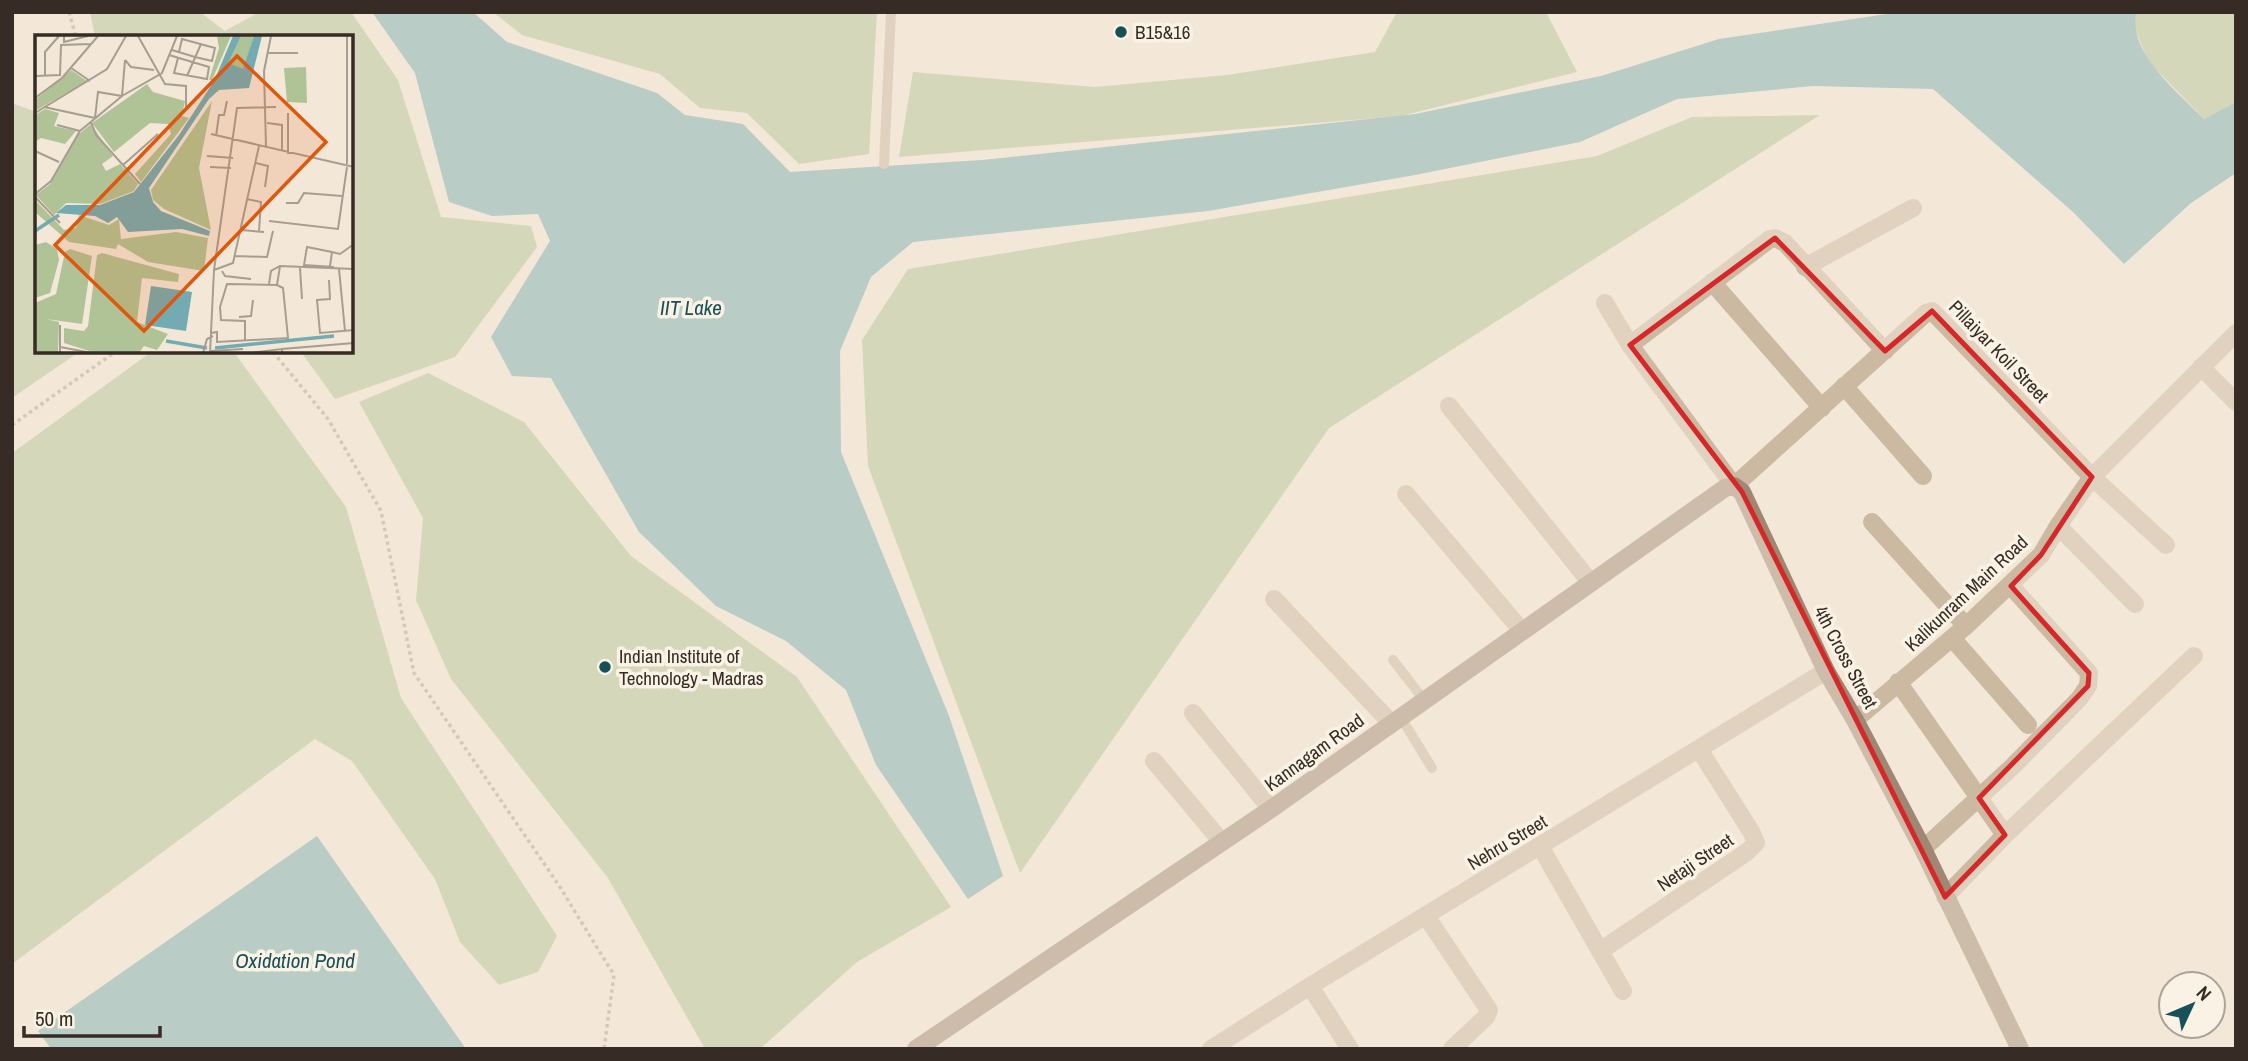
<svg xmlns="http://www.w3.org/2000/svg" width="2248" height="1061" viewBox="0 0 2248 1061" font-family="'Archivo Narrow',sans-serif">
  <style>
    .green { fill: #b0c396 }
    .water { fill: #74aab2 }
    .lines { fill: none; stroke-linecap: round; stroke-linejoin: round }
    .path { stroke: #b7a38d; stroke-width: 3.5; stroke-dasharray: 3.5 3.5; stroke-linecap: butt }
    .lane { stroke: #ccb9a2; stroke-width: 10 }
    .street { stroke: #ccb9a2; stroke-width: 18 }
    .secondary { stroke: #9f8774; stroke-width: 18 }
    .marked { fill: none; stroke: #d62828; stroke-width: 5; stroke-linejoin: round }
    .poi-dot { fill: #18505a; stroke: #faf2e4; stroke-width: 2.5 }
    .labels { text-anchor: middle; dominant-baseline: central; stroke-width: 7; stroke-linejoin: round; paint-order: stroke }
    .poi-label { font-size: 19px; fill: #362c25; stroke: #faf2e4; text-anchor: start }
    .street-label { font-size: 19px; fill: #362c25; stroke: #faf2e4 }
    .water-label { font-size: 21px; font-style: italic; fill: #18505a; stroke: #faf2e4 }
    .inset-river { fill: none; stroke: #74aab2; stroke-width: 3.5 }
    .inset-road { fill: none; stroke: #a79d90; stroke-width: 2 }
    .view { fill: #df570d; fill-opacity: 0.15; stroke: #df570d; stroke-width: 3.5 }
    .inset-edge { fill: none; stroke: #362c25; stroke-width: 3.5 }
  </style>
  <rect width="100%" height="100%" fill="#f3e8d7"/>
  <path class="green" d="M90,12H200L225,31L259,12H351L398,80L441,217L531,226L537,247L455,357L335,399L301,352H352V37H95Z
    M493,12H877L869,154L799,164L747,113L700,108L660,74L522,35Z
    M1397,12H1549L1547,14L1577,72L1401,116L899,157L913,72L1095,87L1227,75L1375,52Z
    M2137,12H2236V102L2204,119L2148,61L2133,24Z
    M14,104L37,112V352H79L12,398Z
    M1820,115L1329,428L1020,873L868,466L862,340L908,269L1597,156L1692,117Z
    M151,352H234L346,507L401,698L557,936L538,972L499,985L460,942L435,879L352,761L315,739L12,964V453Z
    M428,373L524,422L631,556L797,677L951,907L857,962L760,1049H705L608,878L451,679L416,600L423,518L359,402Z"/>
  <path class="water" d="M372,12H473L507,42L657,93L685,115L743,124L790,172L982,160L1415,114L1601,76L1719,39L1900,12H2137C2125,50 2180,94 2204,119L2236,102V173L2191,203L2124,264L2073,212L1933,89L1813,86L1677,99L1580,142L1415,175L1208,211L913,242L871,277L840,351L841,452L949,716L1003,876L968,899L876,765L846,690L786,641L716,606L639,532L551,378L512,376L491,337L550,241L538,214L492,216L449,202L415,73Z
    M317,836L466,1049H51L38,1031Z"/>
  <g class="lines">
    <path class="path" d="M69,12L76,37
      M273,352L328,419L381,511L414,673L558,884L614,975L604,1049
      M12,425L115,352"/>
    <path class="lane" d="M884,164L891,12
      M1393,660L1424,700
      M1400,716L1432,768"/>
    <path class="street" d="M1805,267L1913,208
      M1712,282L1822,408
      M1605,303L1630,345L1734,486L1926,313L1932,311L2092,477L2166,545
      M1630,345L1770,239L1775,238L1785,243L1885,351
      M2201,367L2236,402
      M1844,386L1923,476
      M1449,406L1591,583
      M1406,494L1522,631
      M1872,522L1966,626
      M2058,526L2135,604
      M1274,599L1391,723
      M1952,638L2028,725
      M1898,682L2005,835
      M1193,713L1271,809
      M1855,720L1966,626L2041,555L2058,526L2092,477L2236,333
      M1154,761L1221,841
      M1540,846L1623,991
      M1923,849L2011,768L2079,699L2088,686L2089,673L2011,586
      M1945,897L2005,835L2194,656
      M1426,916L1489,1010L1486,1017L1452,1049
      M1600,951L1747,852L1756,843L1752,833L1699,749
      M1310,986L1350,1049
      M1211,1049L1310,986L1826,671"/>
    <path class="secondary" d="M916,1049L1271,809L1725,488L1734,486L1742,492L1826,671L1855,720L1923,849L2020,1049"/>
  </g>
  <path d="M0 0H2248V1061H0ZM1775,238L1885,351L1932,311L2092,477L2041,555L2011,586L2089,673L2088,686L1979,798L2005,835L1945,897L1742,492L1630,345Z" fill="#f3e8d7" fill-opacity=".55" fill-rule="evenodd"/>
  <path class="marked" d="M1775,238L1885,351L1932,311L2092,477L2041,555L2011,586L2089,673L2088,686L1979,798L2005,835L1945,897L1742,492L1630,345Z"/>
  <g class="poi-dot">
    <circle cx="1121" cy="32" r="7"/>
    <circle cx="605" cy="667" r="7"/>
  </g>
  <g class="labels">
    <g class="poi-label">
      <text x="1135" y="32">B15&amp;16</text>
      <text x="619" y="656">Indian Institute of<tspan x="619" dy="22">Technology - Madras</tspan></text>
    </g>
    <g class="street-label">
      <text transform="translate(1999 351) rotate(46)">Pillaiyar Koil Street</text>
      <text transform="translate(1966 593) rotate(-43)">Kalikunram Main Road</text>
      <text transform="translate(1846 657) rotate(62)">4th Cross Street</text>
      <text transform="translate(1314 752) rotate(-36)">Kannagam Road</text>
      <text transform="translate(1507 842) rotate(-31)">Nehru Street</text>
      <text transform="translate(1695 862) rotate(-34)">Netaji Street</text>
    </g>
    <g class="water-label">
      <text x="691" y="307">IIT Lake</text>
      <text x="295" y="960">Oxidation Pond</text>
    </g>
  </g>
  <g transform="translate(35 35)">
    <rect width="318" height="318" fill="#f3e8d7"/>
    <path d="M182,1H196L177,45H174L184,13ZM206,1H219L209,34H199L192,28ZM271,32L272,68L252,67L249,33ZM36,35L52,46L0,76V65ZM112,49L118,57L150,66L147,81L154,83L106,147L100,139L136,99L133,89L115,88L79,117L57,88ZM177,66L164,133L176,195L129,174L118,165L116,155ZM10,74L24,78L19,91L41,96L30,109L6,103L0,107V80ZM56,89L78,121L67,129L71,136L85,129L103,149L99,156L65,169L31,168L19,180L1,160L15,149L43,100ZM0,165L29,195L41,193L44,180L74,190L84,184L86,204L141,197L173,203L169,236L113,227L83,209L81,214L34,207L0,177ZM11,207L22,214L24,225L15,258L0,263V210ZM35,214L57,221L47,289L11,284L24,287L23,318L0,317V268L21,259L30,217ZM67,218L144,239L143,247L107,243L102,287L133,299L122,315L109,311L104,318H61L29,308V293L49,296L53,291L62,220Z" fill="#b0c396"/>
    <path d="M198,1H206L193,28L208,34L219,1H227L214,53L184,55L174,64L114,153L118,167L126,176L175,196L174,201L147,194L93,197L82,182L73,188L60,181L21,178L31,170H65L99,157L144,100L179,46ZM116,251L157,257L151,296L110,290Z" fill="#74aab2"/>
    <path class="inset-river" d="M0,196L24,180M131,306L172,313M180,313L299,301"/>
    <path class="inset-road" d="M29,1V7L53,1M103,1L130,49L151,51V76M137,15L160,22L177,26L180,13L147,4L144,17M232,18H263M134,20L174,32L172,44L139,38L143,23M90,25L96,32L119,35M36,33L55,46M0,41L25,40L26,10L56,9M10,41V17L24,1M152,41L166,9M0,63L27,43L63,1M9,72L60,83L63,57L87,61L90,25M0,78L72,34L91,1M253,78V119M56,87L61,100L105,149M232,88L247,90V117M22,90L45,96M176,99L319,132M181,101L184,80H189L192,66M231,112L229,36L236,1M0,116L24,127M172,121L198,123M221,128L233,131L230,152M312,129V1M88,130L123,99M175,132L196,133M0,159L16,146L45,96L87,61L127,38L142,1M0,162L25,188M212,164L226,167L224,196M251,168H263L269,158L307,161M234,186L303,194L312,132M206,195L229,197M297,217L272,212L269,230L299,232M200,221L232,222L238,196M295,231L297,217L305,219L319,209M265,233L267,264M304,234L310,296M179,235L198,228L224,111M187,236L190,241L216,244M294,245L295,264L282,265L285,298L319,295M234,249L236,236L245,231L319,234M204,282L216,281L218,265M176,298L182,297V307L253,303L248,253L242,250M210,306V286L186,285L185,272L192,249L242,250L245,231M25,312L57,318M175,316L208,314M25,318V290M168,318L172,304L178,301M175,318L179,235L202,73L241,72M216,318L247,314M247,318V314L319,308"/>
    <path class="view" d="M202,21L291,107L109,296L20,210Z"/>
    <rect width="318" height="318" class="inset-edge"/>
  </g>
  <rect width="2248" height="1061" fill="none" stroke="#362c25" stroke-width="28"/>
  <g transform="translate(2192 1005) rotate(46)"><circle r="33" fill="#faf2e4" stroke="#aca398" stroke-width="2"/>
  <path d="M0-5L12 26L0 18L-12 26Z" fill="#18505a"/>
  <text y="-10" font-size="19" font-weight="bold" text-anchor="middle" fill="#362c25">N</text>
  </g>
  <path d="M24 1026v10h136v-10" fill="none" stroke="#362c25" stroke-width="3.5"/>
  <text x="35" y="1026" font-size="21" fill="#362c25" stroke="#faf2e4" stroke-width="5" paint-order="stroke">50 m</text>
</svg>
